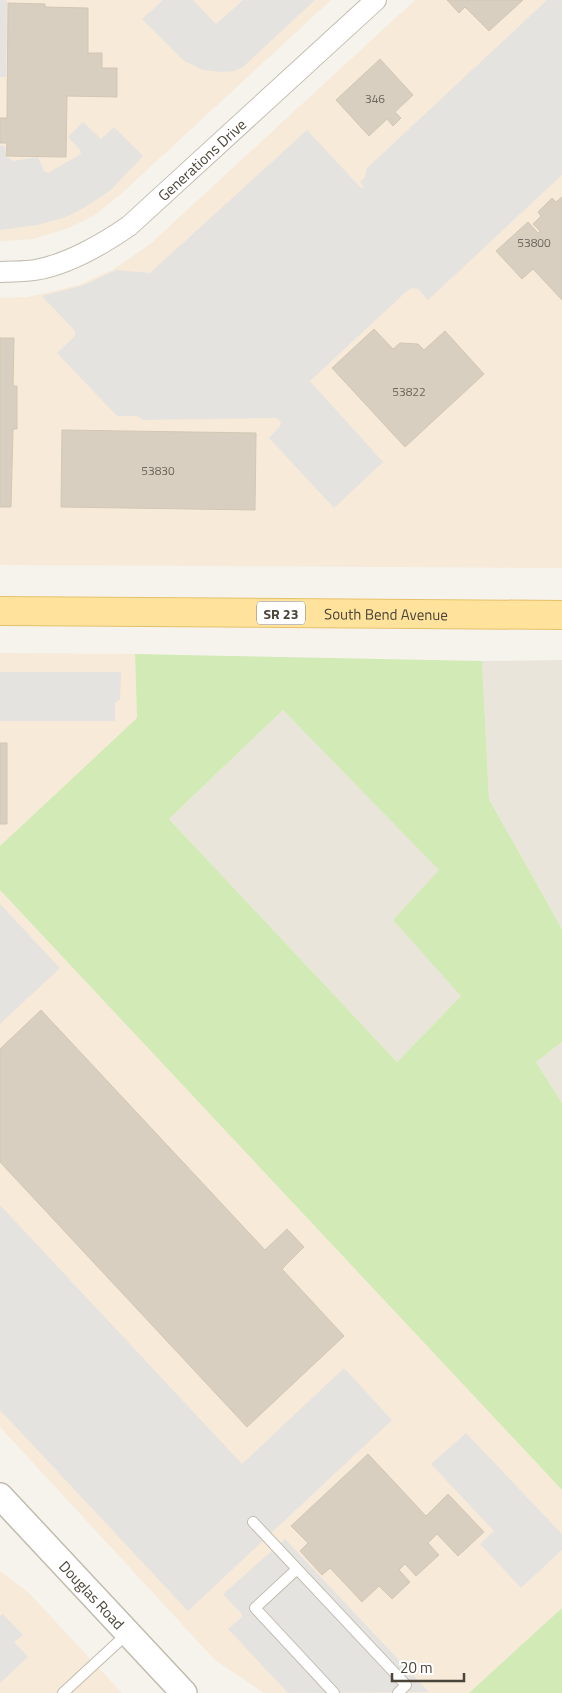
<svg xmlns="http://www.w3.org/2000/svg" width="562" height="1693" viewBox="0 0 562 1693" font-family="'Titillium Web',sans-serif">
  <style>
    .residential { fill: #eae5da }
    .commercial { fill: #f7ead8 }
    .green { fill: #d2eab5; fill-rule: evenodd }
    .parking { fill: #e5e3e0 }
    .building { fill: #d8cfc1; stroke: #d3c7b4 }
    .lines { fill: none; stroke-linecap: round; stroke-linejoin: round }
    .service-casing { stroke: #c2bbae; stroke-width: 12 }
    .minor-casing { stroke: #c2bbae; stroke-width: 22 }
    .tertiary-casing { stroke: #c2bbae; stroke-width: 28 }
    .primary-casing { stroke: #e6c16a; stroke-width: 30 }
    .service { stroke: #fff; stroke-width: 10 }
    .minor { stroke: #fff; stroke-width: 20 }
    .tertiary { stroke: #fff; stroke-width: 25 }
    .primary { stroke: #ffe39c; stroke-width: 28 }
    .labels { text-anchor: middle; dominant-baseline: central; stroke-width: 4.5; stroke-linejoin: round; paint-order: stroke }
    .number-label { font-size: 12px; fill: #6e675b }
    .shield { fill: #fff; stroke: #817c74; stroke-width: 1 }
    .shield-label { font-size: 14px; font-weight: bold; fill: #4b4439 }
    .street-label { font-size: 15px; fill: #4b4439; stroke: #fff }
  </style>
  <rect width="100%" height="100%" fill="#f6f3ec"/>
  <path class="residential" d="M562,660V929L489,799L482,661Z
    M283,710L440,870L393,920L462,995L397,1062L169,819Z
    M562,1042V1103L536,1062Z"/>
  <path class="commercial" d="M0,0H331L122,193L95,215L69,228L33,239L0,241Z
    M415,0H562V568L0,565V298L28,297L79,285L114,269L149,245Z
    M0,653L135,654L137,718L0,846Z
    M0,890L562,1490V1608L469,1693H264L215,1660L0,1427Z
    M0,1571L28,1592L122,1693H0Z"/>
  <path class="green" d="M135,654L482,661L489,799L562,929V1042L536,1062L562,1103V1490L0,890V846L137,718ZM283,710L439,870L393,920L461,996L397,1062L169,819Z
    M562,1608V1693H469Z"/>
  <path class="parking" d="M0,0H7L6,77H0Z
    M163,0H193L216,24L243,0H315L243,67L235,71L222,72L203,70L183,60L142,19Z
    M547,0H562V175L428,300L418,289L413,288L407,291L310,381L383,462L334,508L269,438L280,426L281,422L277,418L143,420L137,416H117L57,353L75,336V331L42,296L84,285L116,270L150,273L307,130L360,187L365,188L360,182L365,177L366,169Z
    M83,122L101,139L114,127L143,156L111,190L85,207L66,217L37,225L0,230V146H5V156L14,161L38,157L44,171L48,173L81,154L80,150L68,137Z
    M0,672H121L120,699L115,703V721H0Z
    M0,904L60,968L0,1024Z
    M0,1205L242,1464L344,1368L392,1420L188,1611L0,1410Z
    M466,1433L562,1534V1550L521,1588L480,1544L494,1531L431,1464Z
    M285,1539L429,1692L288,1693L228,1629L242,1617V1614L223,1594Z
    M3,1614L23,1635L14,1642L28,1657L0,1683V1616Z"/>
  <path class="building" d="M447,0H523L489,31L465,7L459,13Z
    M8,3L45,4V7L88,8V53H102V68H117V97L67,96L66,157L6,156L7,143H0V118H7Z
    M380,59L413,95L395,112L401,118L393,126L387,119L369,136L336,100Z
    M562,197V300L533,269L522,279L496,251L528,222L538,233L540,231L533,224L541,216L538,212L552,198L556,202Z
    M374,329L393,349L400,343L418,344L424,350L445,331L484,374L405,447L332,368Z
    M0,338H14L13,386H17V429H13L11,507H0Z
    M62,430L256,433L255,510L61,507Z
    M0,743H7V824H0Z
    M41,1010L265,1250L287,1229L304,1247L282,1269L344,1336L247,1427L0,1162V1049Z
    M368,1454L426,1516L448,1494L484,1532L458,1556L437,1534L428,1543L439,1555L416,1576L405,1564L399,1570L410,1582L392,1599L379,1586L362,1602L330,1568L322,1575L300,1551L308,1543L291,1526Z"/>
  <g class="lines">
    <g class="service-casing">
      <path id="service" d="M253,1522L406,1685L398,1693
        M297,1569L255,1608L334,1693
        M63,1693L128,1633"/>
    </g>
    <g class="minor-casing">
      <g id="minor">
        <path id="s1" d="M0,272C11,271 23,272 35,270C66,265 103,244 129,226L376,0"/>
      </g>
    </g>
    <g class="tertiary-casing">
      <g id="tertiary">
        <path id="s2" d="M0,1496L184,1693"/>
      </g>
    </g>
    <g class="primary-casing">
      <g id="primary">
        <path id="s3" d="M0,611L562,615"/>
      </g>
    </g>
    <use href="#service" class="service"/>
    <use href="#minor" class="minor"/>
    <use href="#tertiary" class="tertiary"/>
    <use href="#primary" class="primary"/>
  </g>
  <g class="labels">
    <g class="number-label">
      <text x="375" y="98">346</text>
      <text x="534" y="242">53800</text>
      <text x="409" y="391">53822</text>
      <text x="158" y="470">53830</text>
    </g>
    <rect class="shield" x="257" y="601.5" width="48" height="23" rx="4"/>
    <g class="shield-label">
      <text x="281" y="613">SR 23</text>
    </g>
    <g class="street-label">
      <text stroke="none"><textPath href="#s1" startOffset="238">Generations Drive</textPath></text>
      <text stroke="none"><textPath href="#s3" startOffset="386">South Bend Avenue</textPath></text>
      <text stroke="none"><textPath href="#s2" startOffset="135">Douglas Road</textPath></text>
    </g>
  </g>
  <path d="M392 1673v8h72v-8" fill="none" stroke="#4b4439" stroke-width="2.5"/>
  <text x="400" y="1673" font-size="15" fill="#4b4439" stroke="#ffffff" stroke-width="4" paint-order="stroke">20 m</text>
</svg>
